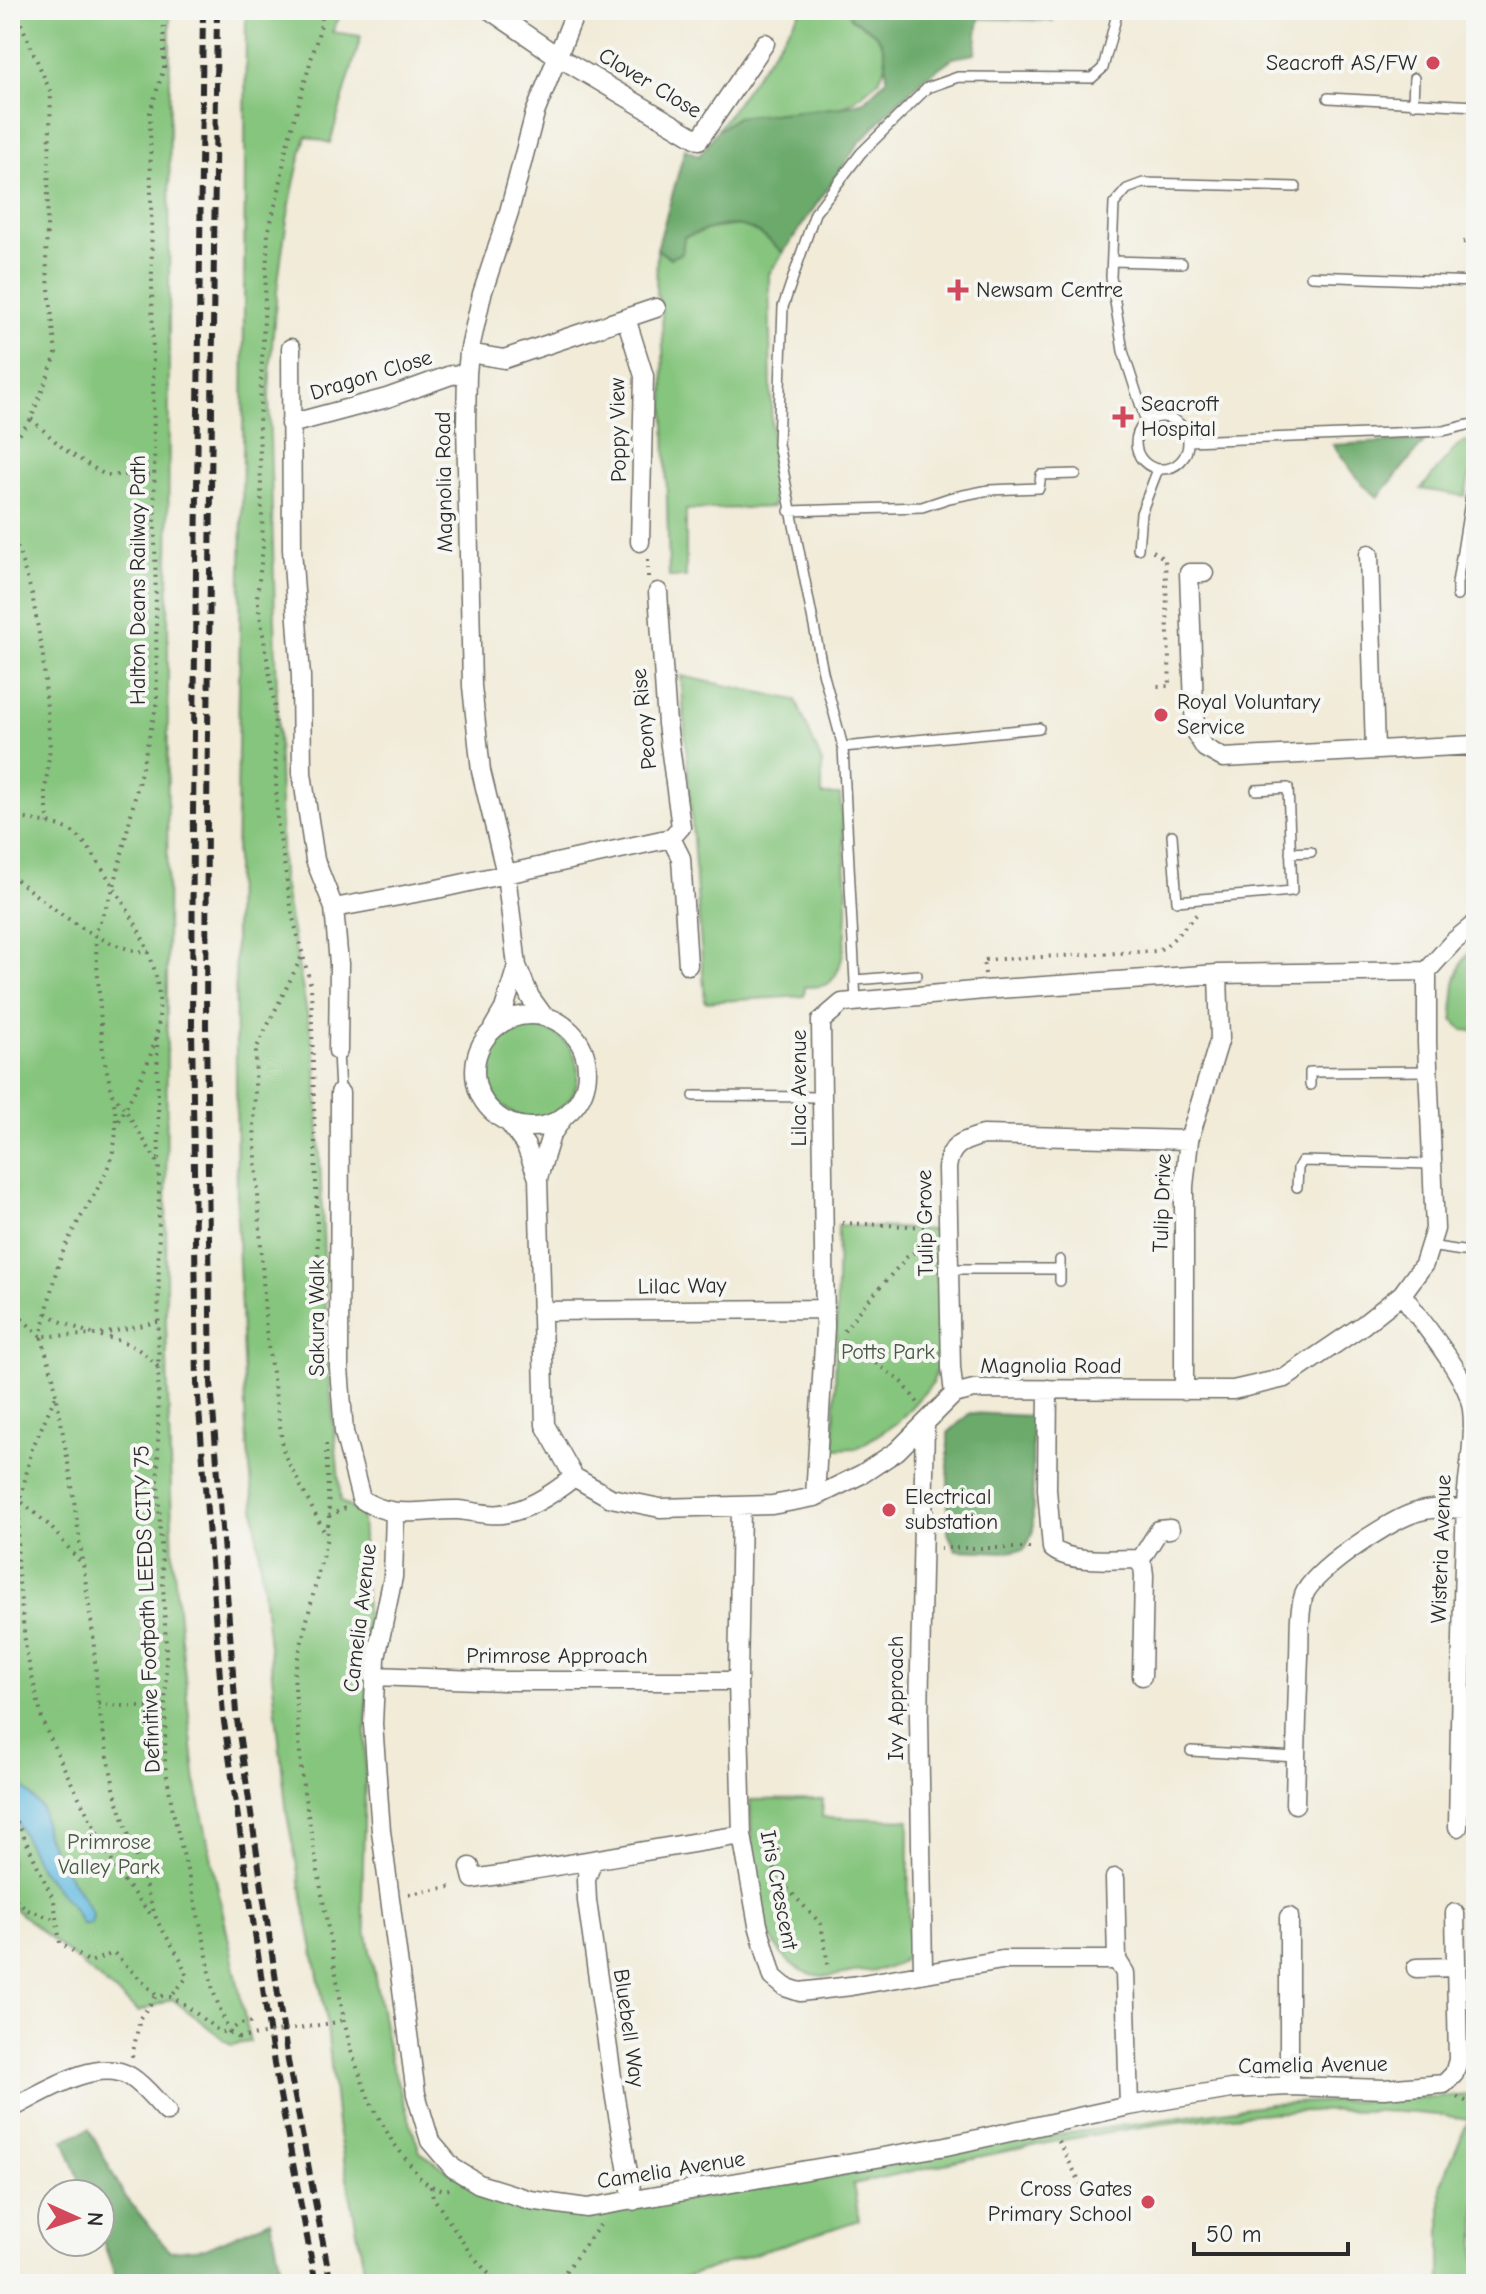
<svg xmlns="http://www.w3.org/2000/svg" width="1486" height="2294" viewBox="0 0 1486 2294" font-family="'Comic Neue',sans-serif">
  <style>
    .green { fill: #85c57d; stroke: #587854; stroke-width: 2 }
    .forest { fill: #6caa6c; stroke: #4c6a4c; stroke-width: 2 }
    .water { fill: #62badf; stroke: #467285; stroke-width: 2 }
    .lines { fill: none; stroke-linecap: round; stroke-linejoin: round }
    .lane-casing { stroke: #706e68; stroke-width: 12 }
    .street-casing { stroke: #706e68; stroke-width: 21 }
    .path { stroke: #706e68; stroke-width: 4; stroke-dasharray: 2 6; stroke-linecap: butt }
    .lane { stroke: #fff; stroke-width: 9 }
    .street { stroke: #fff; stroke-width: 18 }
    .rail { stroke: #2b2b2b; stroke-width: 6; stroke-dasharray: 12 6; stroke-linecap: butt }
    .path-bridge { stroke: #706e68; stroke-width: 4; stroke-dasharray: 2 6; stroke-linecap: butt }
    .poi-dot { fill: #d1495b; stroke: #f6f6f2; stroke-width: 3 }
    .labels { text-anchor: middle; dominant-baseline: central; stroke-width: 8; stroke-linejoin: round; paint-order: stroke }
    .poi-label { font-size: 22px; fill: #2b2b2b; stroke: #f6f6f2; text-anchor: start }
    .street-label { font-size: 22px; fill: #2b2b2b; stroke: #f6f6f2 }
    .park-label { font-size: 22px; fill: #465944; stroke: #f6f6f2 }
  </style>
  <rect width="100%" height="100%" fill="#f6f6f2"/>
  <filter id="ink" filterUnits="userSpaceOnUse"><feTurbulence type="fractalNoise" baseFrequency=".0125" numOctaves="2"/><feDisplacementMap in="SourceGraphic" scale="16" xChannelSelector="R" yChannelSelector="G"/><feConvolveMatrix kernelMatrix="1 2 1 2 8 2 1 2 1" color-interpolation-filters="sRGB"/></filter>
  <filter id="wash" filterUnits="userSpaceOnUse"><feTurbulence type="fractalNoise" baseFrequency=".006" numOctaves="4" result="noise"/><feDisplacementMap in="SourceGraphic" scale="32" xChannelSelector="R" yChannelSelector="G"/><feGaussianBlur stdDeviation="1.8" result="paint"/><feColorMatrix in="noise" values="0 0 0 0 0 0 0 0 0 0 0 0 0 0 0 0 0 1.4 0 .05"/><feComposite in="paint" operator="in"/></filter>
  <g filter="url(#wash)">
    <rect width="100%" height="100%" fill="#f1ebd8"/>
    <path class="green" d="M10,10H170L166,1323L173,1560L196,1784L250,2042L231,2045L172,1999L139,2012L10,1905Z
      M246,10H343L332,32L361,36L330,143L306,136C282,220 273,310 269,397L282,877L316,1062L329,1375L341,1501L362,1516L368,1656L362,1907L390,2059L420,2152L483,2193L545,2212L601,2213L830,2178L980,2146L1270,2104L1476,2095V2284H1441V2184L1469,2119C1267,2090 1050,2141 853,2184L859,2220L663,2284H367L337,2124L326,2017L287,1815L246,1431L237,1216L235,926L243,450Z
      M802,10H848L851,19L873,30L885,48L886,65L879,80L860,96L843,107L737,117L716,132Z
      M740,225L762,232L783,253L769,274L773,507L686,510V577H669L662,312L656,291L657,249L670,258L682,253L684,237L709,229Z
      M1465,441L1476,444L1465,496L1421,489L1457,446Z
      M681,676L796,700L822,763V795H840C842,833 860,958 829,983C822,988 813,986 805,987L804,996L705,1002Z
      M1476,943V1031L1463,1030L1453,1020C1453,989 1454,966 1476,943Z
      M488 1073a45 45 0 1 1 90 0a45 45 0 1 1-90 0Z
      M838,1225L935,1230L940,1361L932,1384L898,1422L857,1448L834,1449Z
      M823,1799L822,1817L909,1820L908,1953C898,1972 872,1970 853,1972C843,1974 832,1977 823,1976C750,1970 753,1853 750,1800Z"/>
    <path class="forest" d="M848,10H1052L1053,21L979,18L975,54L953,58L922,80L896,104L859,143L783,253C747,217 731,221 684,237L682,253L670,258L657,249L685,149L699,156L716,132L737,117L843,107L864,101L887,79C885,43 885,36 851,19Z
      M1426,440L1378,497L1362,484L1333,445Z
      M970,1413L1032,1416L1033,1533L1024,1550L1006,1552L956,1550L948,1533V1433Z
      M89,2129L124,2195L170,2251L206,2248L271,2220L284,2284H118L100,2233V2194H85L64,2140Z"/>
    <path class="water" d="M10,1766L17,1779L42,1809L46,1835L54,1852L93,1914L91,1924H82L72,1907L40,1869L10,1808Z"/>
  </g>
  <g filter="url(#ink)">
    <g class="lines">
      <g class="lane-casing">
        <path id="lane" d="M1470,10L1476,29
          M1328,98L1476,106
          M1413,104L1414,78
          M1112,261L1182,263
          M1311,276L1476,282
          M1136 443a26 26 0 1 1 52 0a26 26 0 1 1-52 0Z
          M1146,422L1123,351L1111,277L1114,204L1127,189L1143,183L1296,187
          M1189,441L1443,431L1476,423
          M789,511L922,507L949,498L989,490L1039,488L1041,475L1076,474
          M1138,549L1141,513L1158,469
          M1457,596V583L1476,464
          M843,747L1039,728
          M1172,835L1177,901L1292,891L1288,788L1256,790
          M1290,853L1311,852
          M855,980L917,975
          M856,1002L843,747L823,672L778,444L783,307L815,213L861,153L927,88L958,77L1092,78L1103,68L1118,10
          M338,1051L340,1093
          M1310,1085V1072L1428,1071
          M694,1096L822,1097
          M1297,1187L1298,1168L1302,1161L1432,1164
          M1429,1246L1476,1253
          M949,1269H1060
          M1060,1281V1260
          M1191,1751L1296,1757"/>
      </g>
      <g class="street-casing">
        <path id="street" d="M490,10L557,56L699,140L765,43
          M626,318L644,376L640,542
          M291,348L292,549L301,677L302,773L315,860L334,908L339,964L338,1051
          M469,353L504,359L656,308
          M290,424L387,398L451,375L467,374
          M1369,554L1375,750
          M1204,573H1189L1195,732L1205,748L1223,758L1475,745L1476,756
          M671,838L681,858L688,965
          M334,908L437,889L671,838L681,827L667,724L658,592
          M517,966L506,874L481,771L472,686L466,422L467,374L469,353L482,294L509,212L535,113L576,10
          M475 1071a56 56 0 1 1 112 0a56 56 0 1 1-112 0Z
          M493,1028L504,1009L517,966L530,997L543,1015
          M340,1093L339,1368L344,1432L361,1499C394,1521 422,1509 458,1510C472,1511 488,1516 502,1514C529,1510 553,1494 574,1477
          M509,1123L526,1146L538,1178L551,1135L563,1118
          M538,1178L545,1425L574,1477L611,1498L660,1508L772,1505L815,1497L862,1474L897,1451L954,1394L974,1389L1233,1390L1285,1378L1363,1325L1402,1294L1424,1264L1435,1229L1427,1043V971L1453,942L1476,923
          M1402,1294C1421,1321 1459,1367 1469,1396C1479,1425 1467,1473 1466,1505C1462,1612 1460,1719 1458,1827
          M541,1311L824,1309
          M1048,1389L1047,1489L1052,1548C1069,1564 1116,1559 1141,1559L1159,1530L1170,1529
          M1184,1391V1186L1189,1140L1220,1038L1218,974
          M954,1394L951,1368L947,1168C950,1144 963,1141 983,1135L1189,1140
          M815,1497L825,1327L821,1021L842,1003L984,990L1218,974L1427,971
          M741,1507L738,1681L742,1835L758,1925L773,1977L785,1987L800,1992L851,1986L1002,1960H1117L1125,1973L1129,2106
          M395,1513L393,1577L376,1658L373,1724L381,1831L416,2094L430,2141L453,2168L479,2184L530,2200L587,2208L946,2146L1129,2106L1231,2089L1289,2086L1384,2089L1444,2084L1454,2074L1458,2060L1455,1913
          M1137,1559L1143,1567L1144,1575L1142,1676
          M375,1676L503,1681H738
          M1295,1804C1296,1755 1297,1705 1299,1656C1300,1637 1298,1613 1304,1595C1313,1571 1386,1523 1411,1514C1429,1507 1447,1508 1465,1509
          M592,1862L586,1880L587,1901L615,2098L633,2201
          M470,1867L473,1879C563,1866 652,1849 742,1835
          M1115,1878L1117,1960
          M1289,1917V2086
          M1416,1968L1456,1967
          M923,1972L919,1717L925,1424
          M10,2109C41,2094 98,2055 131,2077C145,2086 155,2100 167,2112"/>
      </g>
      <path class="path" d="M164,10V68L150,112L157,703L114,887L95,934L103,1053L112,1094L125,1109L159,1165L158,1484L166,1645L165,1765L173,1812L205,1944L213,1991L229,2032L239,2024L255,2022
        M1463,242L1476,243
        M31,419L65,450L105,475H154
        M10,447L31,419L56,355L46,260L51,93L15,10
        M10,524L32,594L43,657L50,747L45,792L49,824
        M1153,551L1165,559L1170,686H1154
        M648,559V578
        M10,816C30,821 59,821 75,834C90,846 101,867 112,884C140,929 168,976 157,1032C151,1063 132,1095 118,1123
        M10,875C48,904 100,950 149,952
        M301,958L256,1049L254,1126L266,1331L284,1454L326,1535
        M985,974L983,960L1157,951C1172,944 1185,925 1197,914
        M157,1037L159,1164
        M842,1223L929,1227
        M318,1263L311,986L293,918L277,820L274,701L257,597L263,547L259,425L268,233L280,186L286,148L322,21V10
        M10,1308L41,1336C48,1309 52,1278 63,1252C88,1193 127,1168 113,1097
        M47,1313L60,1321L92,1334
        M158,1322L97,1335L41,1336L53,1376L72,1486L93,1634L98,1704L115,1793L157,1921L181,1960L187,1977L171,1997
        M844,1331L858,1312L907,1257L924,1246H930
        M101,1336C126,1341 141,1348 158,1367
        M843,1340L902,1382L918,1403
        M55,1397L32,1449L20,1501L17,1563L26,1651L43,1723L68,1776L120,1877L153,1917
        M326,1444L329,1516L327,1537L294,1674L302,1780L344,2020L351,2051L369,2100L392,2141L421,2179L431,2186L444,2190L450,2189
        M10,1492L50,1526L82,1564
        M329,1516L345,1508
        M940,1548H1036
        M98,1704L165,1709
        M10,1807L54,1901L60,1943L90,1962L114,1953L156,1995L171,1997L184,2004L220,2032H229L238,2038
        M763,1839L770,1850L773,1866L783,1884L821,1924L829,1969
        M10,1894L28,1910L57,1920
        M409,1894L456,1886
        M332,2023L344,2020
        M132,2057L140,2018L156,1996
        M1457,2097L1476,2106
        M1058,2141L1087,2195
        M431,2186L433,2197L470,2253L498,2284
        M556,2284L600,2225"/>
      <use href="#lane" class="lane"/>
      <use href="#street" class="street"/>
      <path class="rail" d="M203,10L193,812L192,1025L197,1384L223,1715L274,2064L316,2284
        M217,10L207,812L206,1025L211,1383L236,1713L288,2061L331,2284"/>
      <path class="path-bridge" d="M238,2038L332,2023"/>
    </g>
  </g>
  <g class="poi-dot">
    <circle cx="1433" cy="63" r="8"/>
    <path d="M954 278h8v8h8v8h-8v8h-8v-8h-8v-8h8z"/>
    <path d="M1119 405h8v8h8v8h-8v8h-8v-8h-8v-8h8z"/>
    <circle cx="1161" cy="715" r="8"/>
    <circle cx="889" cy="1510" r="8"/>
    <circle cx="1148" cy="2202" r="8"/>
  </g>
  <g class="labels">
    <g class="poi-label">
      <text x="1417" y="63" text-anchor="end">Seacroft AS/FW</text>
      <text x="976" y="290">Newsam Centre</text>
      <text x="1141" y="404">Seacroft<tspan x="1141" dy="25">Hospital</tspan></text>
      <text x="1177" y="702">Royal Voluntary<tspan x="1177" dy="25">Service</tspan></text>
      <text x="905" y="1497">Electrical<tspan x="905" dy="25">substation</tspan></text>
      <text x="1132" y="2189" text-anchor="end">Cross Gates<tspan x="1132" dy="25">Primary School</tspan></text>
    </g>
    <g class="street-label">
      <text transform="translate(650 83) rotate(31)">Clover Close</text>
      <text transform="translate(371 375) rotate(-17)">Dragon Close</text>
      <text transform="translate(618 430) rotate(-91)">Poppy View</text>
      <text transform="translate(444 482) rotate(-91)">Magnolia Road</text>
      <text transform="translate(138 580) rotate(-90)">Halton Deans Railway Path</text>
      <text transform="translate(644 719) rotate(-96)">Peony Rise</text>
      <text transform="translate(799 1088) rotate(-90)">Lilac Avenue</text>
      <text transform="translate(1162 1203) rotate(-88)">Tulip Drive</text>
      <text transform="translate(925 1223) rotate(-91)">Tulip Grove</text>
      <text transform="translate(682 1286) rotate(-1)">Lilac Way</text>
      <text transform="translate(317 1318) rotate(-90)">Sakura Walk</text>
      <text x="1051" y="1366">Magnolia Road</text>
      <text transform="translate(1441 1549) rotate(-88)">Wisteria Avenue</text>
      <text transform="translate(147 1609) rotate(-92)">Definitive Footpath LEEDS CITY 75</text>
      <text transform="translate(360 1618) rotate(-83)">Camelia Avenue</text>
      <text x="557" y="1656">Primrose Approach</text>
      <text transform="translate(896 1698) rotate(-90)">Ivy Approach</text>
      <text transform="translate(779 1890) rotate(79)">Iris Crescent</text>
      <text transform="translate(629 2028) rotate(82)">Bluebell Way</text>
      <text transform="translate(1313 2065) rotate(-1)">Camelia Avenue</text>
      <text transform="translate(671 2170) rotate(-9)">Camelia Avenue</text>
    </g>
    <g class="park-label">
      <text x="888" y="1352">Potts Park</text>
      <text x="109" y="1842">Primrose<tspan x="109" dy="25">Valley Park</tspan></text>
    </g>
  </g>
  <rect width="1486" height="2294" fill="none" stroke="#f6f6f2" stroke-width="40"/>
  <g transform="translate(76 2218) rotate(93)"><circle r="38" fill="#f6f6f2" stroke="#a5a5a2" stroke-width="2"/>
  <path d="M0-6L14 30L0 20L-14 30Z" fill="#d1495b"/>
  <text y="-12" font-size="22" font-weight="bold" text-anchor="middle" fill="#2b2b2b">N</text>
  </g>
  <path d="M1194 2242v12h154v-12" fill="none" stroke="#2b2b2b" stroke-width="4"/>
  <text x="1206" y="2242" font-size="24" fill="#2b2b2b" stroke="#f6f6f2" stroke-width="6" paint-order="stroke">50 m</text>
</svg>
